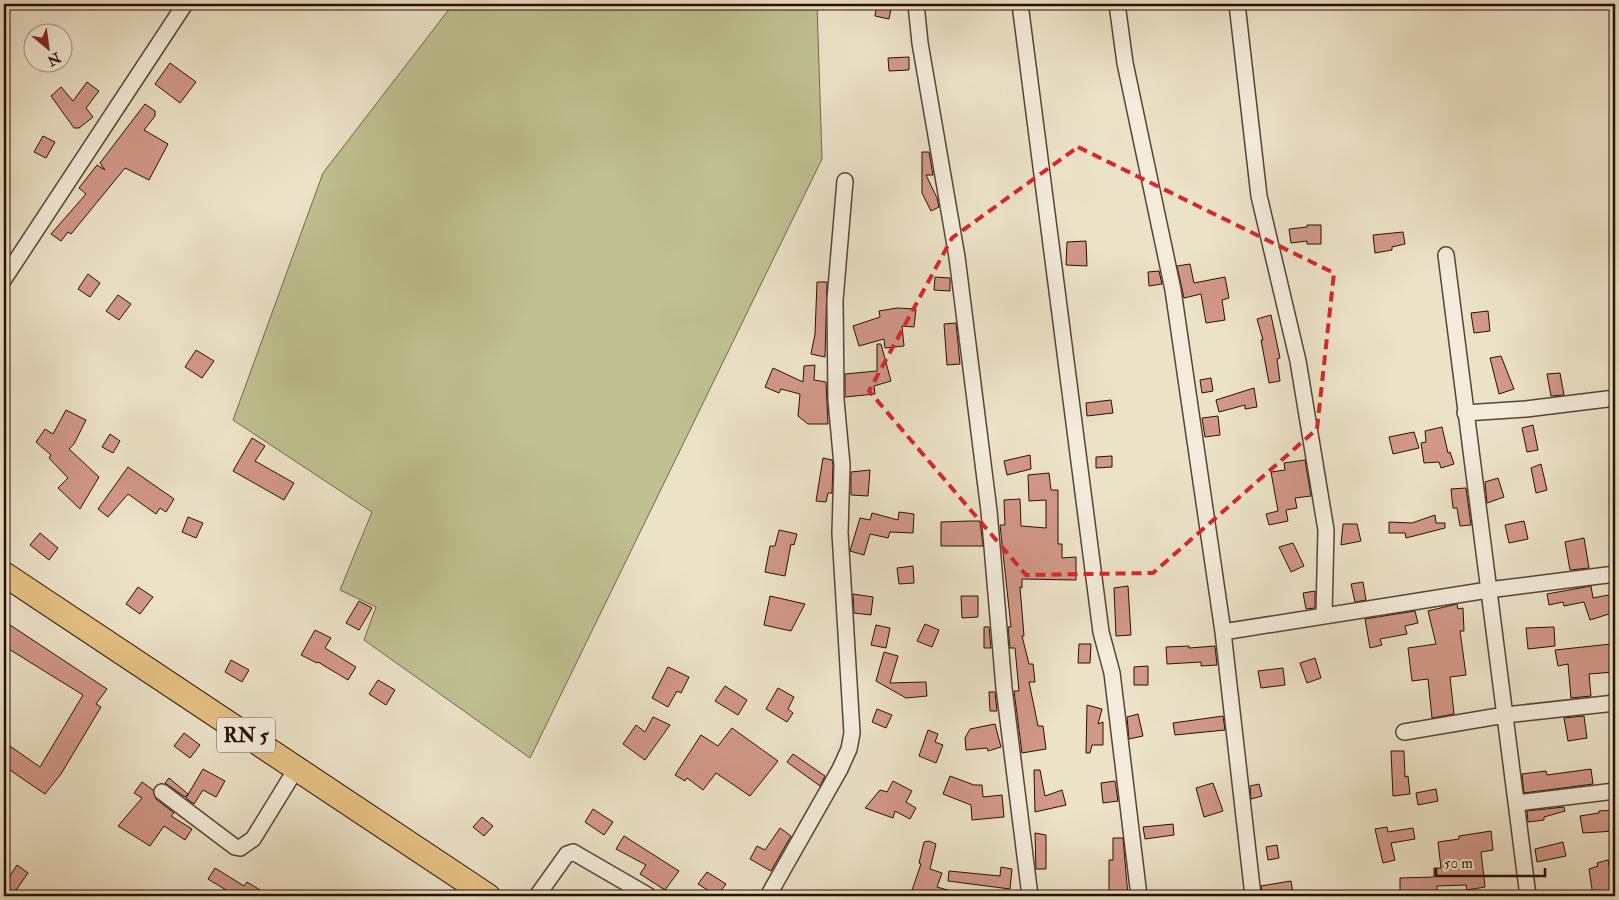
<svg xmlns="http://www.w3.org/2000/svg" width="1619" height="900" viewBox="0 0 1619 900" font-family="'IM FELL Double Pica',serif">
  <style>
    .green { fill: #bfc191; stroke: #736848 }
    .building { fill: #d29888; stroke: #271000 }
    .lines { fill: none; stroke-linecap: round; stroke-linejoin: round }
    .minor-casing { stroke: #584432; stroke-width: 18 }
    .primary-casing { stroke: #271000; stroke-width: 26 }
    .minor { stroke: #f3ecdb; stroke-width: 15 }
    .primary { stroke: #e6c184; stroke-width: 24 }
    .marked { fill: none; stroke: #d62828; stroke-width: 4; stroke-dasharray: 10 6; stroke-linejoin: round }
    .labels { text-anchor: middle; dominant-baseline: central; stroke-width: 5; stroke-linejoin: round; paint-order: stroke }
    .shield { fill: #f3ecdb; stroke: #645242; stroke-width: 1 }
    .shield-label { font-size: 20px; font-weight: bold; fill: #271000 }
  </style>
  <rect width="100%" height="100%" fill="#ece2c8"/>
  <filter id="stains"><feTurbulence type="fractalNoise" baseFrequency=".004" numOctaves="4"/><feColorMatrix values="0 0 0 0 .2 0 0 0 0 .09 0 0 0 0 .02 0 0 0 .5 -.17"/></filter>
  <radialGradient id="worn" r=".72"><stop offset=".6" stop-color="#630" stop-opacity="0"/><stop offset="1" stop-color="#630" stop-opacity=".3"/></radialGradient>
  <path class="green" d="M453,4H817L822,159L530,758L364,640L376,607L340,590L372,512L233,420L323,173Z"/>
  <path class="building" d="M877,4H892L889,19L875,16Z
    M909,57V70L889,71L888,58Z
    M170,63L196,82L180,103L155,84Z
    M87,82L99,91L86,108L93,117L79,128H74L51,96L61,87L73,101Z
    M145,104L155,111V116L144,130L168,144L149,180L125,168L71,234L68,232L61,241L51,234L86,194L79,188L97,165L105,170L100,163Z
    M43,136L55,142L46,158L34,152Z
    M922,152H929L933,175H926L937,198L939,207L931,211L922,193Z
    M1307,225H1321V244H1307V241L1291,243L1289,229L1307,227Z
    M1403,232L1405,244L1392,247V250L1375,253L1373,235Z
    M1086,241L1087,266L1066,265L1067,242Z
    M1190,264L1194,283L1225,277L1229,298L1222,300L1225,320L1206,323L1201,294L1184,298L1177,266Z
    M1159,271L1162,284L1149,286L1148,272Z
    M88,274L100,283L90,297L78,289Z
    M935,277L950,278V291L934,290Z
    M817,282H827L825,357L811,354L815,334Z
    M118,295L131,304L119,320L106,311Z
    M897,308L916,309L914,327L902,326L904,346L885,348L884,339L859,346L853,326L880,317L879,311Z
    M1488,311L1490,331L1474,333L1471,313Z
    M1271,315L1280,358L1277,359L1280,381L1269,383L1261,340H1263L1257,319Z
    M956,323L960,364L947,365L944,324Z
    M877,344H881L891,381L874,386L875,394L845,397V374L877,371Z
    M196,350L214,361L202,378L185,367Z
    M1501,356L1514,389L1499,394L1490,358Z
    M815,365L814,380L826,382L828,424H808L798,416L800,394L781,389L779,393L765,387L773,368L803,382L804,366Z
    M1560,373L1564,395L1551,396L1547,374Z
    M1211,378L1213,391L1202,393L1200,380Z
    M1254,388L1257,407L1245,409V405L1219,412L1216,400Z
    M1111,400L1113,413L1087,416L1086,403Z
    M66,410L86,420L74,444L69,449L99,477L80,509L58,488L68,478L49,458L51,455L36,442L45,429L53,434Z
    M1218,416L1220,435L1205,437L1202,418Z
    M1533,425L1538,450L1527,452L1522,428Z
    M1442,427L1448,453L1450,452L1454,464L1441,468L1439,462L1424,463L1421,443L1426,442L1425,431Z
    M1414,432L1419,448L1393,454L1389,437Z
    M110,434L120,441L113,453L102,447Z
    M252,438L265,446L255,461L294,483L284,500L233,471Z
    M1030,455L1031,469L1007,475L1004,461Z
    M1112,456V467L1096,468V457Z
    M823,458L832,460L833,465L832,493H828L826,502L816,501Z
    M1305,460L1311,496L1295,498L1297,508L1286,510L1288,521L1269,525L1266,514L1278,511L1271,472L1285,470L1284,463Z
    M1541,464L1547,490L1536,493L1531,468Z
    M128,467L174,499L166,512L160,508L156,514L128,494L108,517L98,509Z
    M870,470L868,496L851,495V472Z
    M1049,473L1051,490H1058V544H1062V558L1076,557V580L1022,579V588L1020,587L1024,636H1022L1029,664H1033L1035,682H1029L1038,726H1043L1046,749L1022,753L1014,691H1019L1015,648H1010L1008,627H1011L1000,525H1005L1004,500L1020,499L1021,526L1046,528V500L1029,501L1028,475Z
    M1498,478L1504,497L1487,503L1485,482Z
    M1466,488L1471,525L1460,526L1457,508H1453L1451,489Z
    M899,512L914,514L913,533L890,532L888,538L870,534L864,555L850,551L860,518L870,520L872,513L898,520Z
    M1435,515L1436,523H1445V528L1406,538L1405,533H1389V522L1412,523Z
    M188,517L203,523L196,538L182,532Z
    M970,521H980L983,546H941V522Z
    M1524,521L1528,539L1509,543L1505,525Z
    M1343,524H1357L1361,541L1341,545Z
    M779,530L797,534L794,545L791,544L785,576L765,572L770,546H775Z
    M40,533L58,548L49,560L30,545Z
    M1584,538L1589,568L1570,570L1565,542Z
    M1293,543L1304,566L1291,572L1279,547Z
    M913,566L914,583L899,584L897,568Z
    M1363,582L1366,600L1355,602L1351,584Z
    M1128,586L1131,635L1116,636L1114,588Z
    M1591,586L1593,598L1614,594L1615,612L1590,620L1584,602L1564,606L1563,602L1549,605L1547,594Z
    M138,587L153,597L140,614L126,604Z
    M1315,591V608L1306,609L1303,593Z
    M853,594L873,597L871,615L854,613Z
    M770,596L805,604L791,631L764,625Z
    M961,596H978V617L962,618Z
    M359,601L372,608L359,630L346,623Z
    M1457,604L1458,609L1463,608L1464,631H1460L1466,675L1450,677L1454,714L1432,718L1428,679L1412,681L1408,648L1436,644L1428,611Z
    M1415,611L1418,623L1405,626L1407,634L1380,639L1382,645L1370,648L1365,619Z
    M4,621L107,689L96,704L101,707L61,774L45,794L4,766V742L40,767L83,695L4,646Z
    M925,624L939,630L932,647L917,641Z
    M876,625L890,628L886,648L871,645Z
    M984,627H989L991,648H984Z
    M1554,627L1555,646L1528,649L1526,628Z
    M315,630L331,638L325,648L356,667L348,680L318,662L317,663L301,655Z
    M1079,644H1091L1090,663H1078Z
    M1611,644L1614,672L1589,674L1591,696L1571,698L1568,664L1558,666L1555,650Z
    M1189,646V648L1215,646L1217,665L1201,666V662L1167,664L1166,647Z
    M884,652L898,656L890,683L926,682L927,696L906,698L876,681Z
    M1315,658L1321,678L1307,683L1300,663Z
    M231,660L249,670L242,682L225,672Z
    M1148,666V685H1134V667Z
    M668,667L689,677L681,693L677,691L668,707L652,698Z
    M1283,668L1285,685L1261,688L1258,671Z
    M378,680L395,690L386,705L369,694Z
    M725,686L747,700L738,715L715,701Z
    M778,688L794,697L788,709L793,713L787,722L766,709Z
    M989,692H995L997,711H990Z
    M1087,705L1102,709L1098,724L1103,722V745H1092L1090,753H1086Z
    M877,709L892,715L886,728L872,722Z
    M1138,714L1143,736L1129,739L1127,717Z
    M1223,716L1225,730L1175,735L1173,723Z
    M1584,716L1587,738L1568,741L1564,718Z
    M653,717L670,725L645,760L623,744L636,725L645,732Z
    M995,724L1001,747L988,751L987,748L966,750L965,738L970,729Z
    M732,728L778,761L750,796L716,773L703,790L687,778L685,781L675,775L701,735L718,746Z
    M928,730L938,734L935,742L943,745L936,763L919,756Z
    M184,733L200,745L190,758L174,746Z
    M1391,751H1404L1405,777L1408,776L1410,794L1393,796Z
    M793,754L825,776L820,786L787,762Z
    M203,769L225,781L216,797L203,790L194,804L186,798Z
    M1591,769L1593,784L1524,793L1522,774L1546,771L1547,775Z
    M1034,770H1040L1045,796L1062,790L1066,805L1035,812Z
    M950,776L974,785H982L983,797L1002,795L1004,817L972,820L971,805L943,794Z
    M169,778L188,794L185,797L165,783Z
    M893,781L912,791L906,802L916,808L910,819L895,811L893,818L865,808L880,790L887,792Z
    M1115,781L1118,801L1103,803L1101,783Z
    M142,782L153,790L156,799L174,813L171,816L192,829L185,840L164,826L150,846L118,826L142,798L134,793Z
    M1213,783L1223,811L1204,817L1196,788Z
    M1259,784L1262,796L1251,799L1250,786Z
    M1436,789L1438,801L1418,805L1416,793Z
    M1564,807L1565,811L1544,817V820L1528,822L1527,811Z
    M593,809L613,822L604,835L585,822Z
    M1615,810V831L1583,833L1580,816L1599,813V811Z
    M482,817L493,826L484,836L473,827Z
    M1173,824L1174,835L1145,839L1143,827Z
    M1387,827L1388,832L1413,828L1415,839L1391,843L1395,860L1383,863L1375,829Z
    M780,828L791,836L771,871L750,859L757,846L765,850Z
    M1491,831L1493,850L1481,852L1485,887L1467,890L1466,885L1437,886V895L1400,896V878L1434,877V868H1441L1438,842L1459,839V836Z
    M1035,833L1046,835V869H1036Z
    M624,836L679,871L665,890L640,874L646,865L616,849Z
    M1113,838H1123L1128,896H1109V860H1113Z
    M929,841L936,844L930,869L942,873L937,887L958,893V896H910L921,864L919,863L924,842Z
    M1563,842L1566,856L1537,862L1535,849Z
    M1277,845L1279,858L1268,860L1266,847Z
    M1608,860L1615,896H1593L1589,869L1598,866L1597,863Z
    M17,865L28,873L12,896H4V885Z
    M1001,867L1012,869L1010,889L948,881L949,871L1000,876Z
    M215,868L244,886L247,882L270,896H236L208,879Z
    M707,872L726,884L717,896L698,884Z
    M1291,881L1293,894L1262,896L1261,886Z"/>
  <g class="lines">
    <g class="minor-casing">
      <path id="minor" d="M916,4L920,43L957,257L989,511L1004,688L1030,896
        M1020,4L1101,632L1112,673L1139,896
        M1117,4L1125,63L1173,290L1223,632L1253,896
        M1237,4L1259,196L1298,361L1326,530L1324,615
        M1446,255L1528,896
        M4,279L185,4
        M1465,413L1526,409L1615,398
        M1223,632L1488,590L1615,574
        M1404,732L1505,715L1615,703
        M162,792L235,847L240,848L253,839L296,769
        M1517,803L1615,791
        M537,896L567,854L573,852L649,896
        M768,896L840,769L849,749L852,733L840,533L842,465L836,400L835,300L845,181"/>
    </g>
    <g class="primary-casing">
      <path id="primary" d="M4,574L488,896"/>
    </g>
    <use href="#minor" class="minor"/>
    <use href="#primary" class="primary"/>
  </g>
  <path class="marked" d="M1078,147L1334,273L1317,429L1153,573L1026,575L869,391L952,238Z"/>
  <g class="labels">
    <rect class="shield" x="217" y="717.5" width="58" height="35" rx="4"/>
    <g class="shield-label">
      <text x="246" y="735">RN 5</text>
    </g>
  </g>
  <rect width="1619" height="900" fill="none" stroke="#ece2c8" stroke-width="20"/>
  <rect x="5" y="5" width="1609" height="890" fill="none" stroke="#271000" stroke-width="2.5"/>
  <rect x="10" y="10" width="1599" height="880" fill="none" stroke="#271000"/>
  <g transform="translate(48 48) rotate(151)"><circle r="24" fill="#f3ecdb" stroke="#a19483"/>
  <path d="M0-4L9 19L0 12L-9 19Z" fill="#8f2418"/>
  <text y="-8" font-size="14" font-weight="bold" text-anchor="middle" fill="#271000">N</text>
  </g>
  <path d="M1436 868v8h109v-8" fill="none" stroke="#271000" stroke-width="2.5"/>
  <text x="1444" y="868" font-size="15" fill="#271000" stroke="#f3ecdb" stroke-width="4" paint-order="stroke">50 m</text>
  <rect width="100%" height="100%" filter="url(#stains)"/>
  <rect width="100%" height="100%" fill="url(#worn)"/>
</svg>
